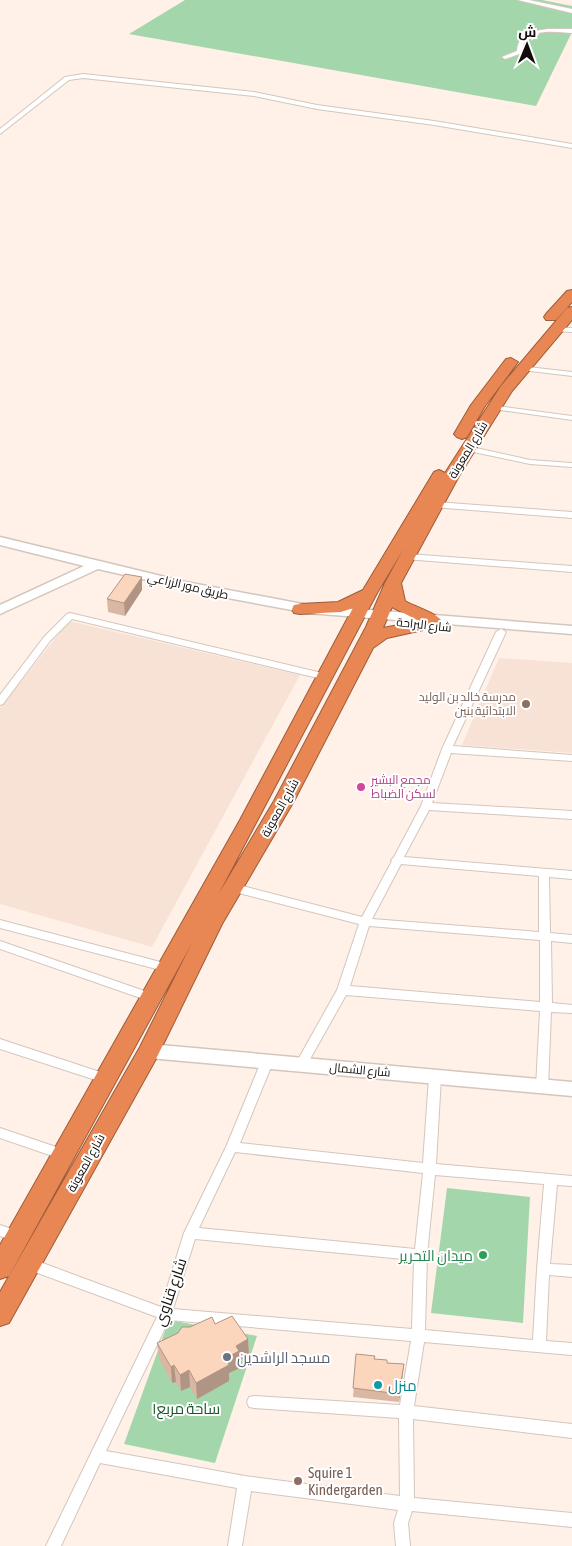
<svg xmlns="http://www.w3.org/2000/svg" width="572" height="1546" viewBox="0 0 572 1546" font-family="'Asap Condensed',Cairo,sans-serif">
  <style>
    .built { fill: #f7e2d5 }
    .green { fill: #a3d6ab }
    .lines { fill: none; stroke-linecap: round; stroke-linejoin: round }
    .street-casing { stroke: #d3c6bd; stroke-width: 2 }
    .secondary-casing { stroke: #d3c6bd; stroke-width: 3 }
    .highway-casing { stroke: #9d5c3a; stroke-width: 2 }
    .street { fill: #fff; fill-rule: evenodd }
    .secondary { fill: #fff; fill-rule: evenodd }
    .highway { fill: #e88754; fill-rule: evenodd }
    .wall { fill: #d9b7a3 }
    .shaded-wall { fill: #b09584 }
    .building { fill: #fcd5bd; stroke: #b09584 }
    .education-dot { fill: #8d6e63; stroke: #fff; stroke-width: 2 }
    .hotel-dot { fill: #d1479c; stroke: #fff; stroke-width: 2 }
    .leisure-dot { fill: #2e9e5b; stroke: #fff; stroke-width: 2 }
    .worship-dot { fill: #6b7280; stroke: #fff; stroke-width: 2 }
    .culture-dot { fill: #0f9aa8; stroke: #fff; stroke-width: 2 }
    .labels { text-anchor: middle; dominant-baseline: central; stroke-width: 4; stroke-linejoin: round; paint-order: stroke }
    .street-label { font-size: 12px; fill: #120d0a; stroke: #fff }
    .education-label { font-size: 12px; fill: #785e54; stroke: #fff; text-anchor: end }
    .hotel-label { font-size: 12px; fill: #b23c85; stroke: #fff; text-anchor: start }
    .near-leisure-label { font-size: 15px; fill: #27864d; stroke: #fff; text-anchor: end }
    .near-street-label { font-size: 15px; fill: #120d0a; stroke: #fff }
    .near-worship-label { font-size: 15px; fill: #5b616d; stroke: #fff; text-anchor: start }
    .near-culture-label { font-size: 15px; fill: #0d838f; stroke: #fff; text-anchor: start }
    .near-park-label { font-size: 15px; fill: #175629; stroke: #fff }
    .near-education-label { font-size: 15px; fill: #785e54; stroke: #fff; text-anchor: start }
  </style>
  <rect width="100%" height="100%" fill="#fff1e8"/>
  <path class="built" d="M69,621L300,675L152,947L0,904V708Z
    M499,658L572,663V753L462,745Z"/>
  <path class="green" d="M185,0H542L572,6V32L536,106L129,34Z
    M447,1188L530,1197L523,1323L431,1313Z
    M169,1320L257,1336L215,1463L124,1444Z"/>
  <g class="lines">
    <g class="street-casing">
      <path id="street" d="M518,0H529L572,9V13Z
        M548,29H572V33C559,32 533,28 525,41C522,45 523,49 522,53L505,59L502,57L517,51C518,34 533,31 548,29Z
        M83,74L254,92L317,105L434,121L572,144V148L434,125L317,109L254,96L83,78L69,80L0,134V129L65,77Z
        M553,327L572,328V332L553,331Z
        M519,366L572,372V376L522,370H519Z
        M490,405L572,416V420L493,409L489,407Z
        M464,446H467L530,460L572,463V467L530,464L464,450Z
        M436,502L572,512V518L433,507V503Z
        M408,554L572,566V572L405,559L404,557Z
        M70,613L326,674L331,677L326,680L72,619L50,641L3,704L0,705V695L44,637L67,614Z
        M501,629L506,632L453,746L572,755V761L451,753L432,803L572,811V819L429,810L404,857L572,871V879L549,877L550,933L572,935V943L551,941L552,1003L572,1005V1013L551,1012L548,1087L546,1090L542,1092L538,1090L536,1087L540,1011L346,995L305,1068L301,1070L297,1068L295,1065L337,990L359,924L235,892L231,891L230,888L231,885L235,884L362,917L392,861L391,860L394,857L421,806L442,749L496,632ZM401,864L539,876V932L372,919ZM369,926L540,940V1002L350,986Z
        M0,920L168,964L172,965L174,968L172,971L168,972L0,928Z
        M0,941L156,995L158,998L156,1001L152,1002L0,949Z
        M0,1039L112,1076L114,1079L112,1082L108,1084L0,1049Z
        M267,1057L271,1059L273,1062L240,1143L423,1163L429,1077L431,1074L435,1072L439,1074L441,1077L436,1164L572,1176V1186L557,1185L550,1264L572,1265V1277L549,1275L546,1341L572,1343V1355L424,1342L414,1406L572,1424V1438L413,1419L414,1498L572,1513V1527L412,1511L408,1523L410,1546H396L394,1523L398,1510L251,1491L242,1546H228L237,1488L100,1463L61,1546H46L157,1317L24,1268L23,1264L24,1260L29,1258L161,1307L184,1233L226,1147L261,1062L263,1059ZM235,1152L423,1173L415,1249L199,1228ZM435,1175L544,1184L537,1269L533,1340L425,1330L427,1255ZM195,1239L414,1260L412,1329L173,1309ZM169,1320L411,1341L400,1405L254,1396L249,1397L247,1402L249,1407L254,1408L399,1418L400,1496L245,1476L106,1451Z
        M0,1128L68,1151L70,1155L68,1159L64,1160L0,1138Z
        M0,1225L23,1233L24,1237L23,1241L18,1243L0,1236Z"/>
    </g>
    <g class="secondary-casing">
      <path id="secondary" d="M0,537L186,582L308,605L572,626V634L308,613L217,596L98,569L0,614V605L84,566L0,545Z
        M149,1044L572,1082V1096L149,1058L143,1056L140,1051L143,1046Z"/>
    </g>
    <g class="highway-casing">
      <path id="highway" d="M572,290V302L556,320H546L544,317L546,314L567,291Z
        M572,307V320L512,391L459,476L401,583L405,601C413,606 436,613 441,620L438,624L432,625L423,623L426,626L423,630L387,638L373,648L294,801L222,924L157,1057L9,1323L0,1326V1292L140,1047L192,943L9,1276L0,1279V1245L240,820L353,608L341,612L300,614L294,613L292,609L294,605L300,604L338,602L363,590L434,472L439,470L445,473L501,386L567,308ZM404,548L385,583L366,627L274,801L218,895L377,593ZM392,607L419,621L383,628Z
        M511,358L518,362L485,406L467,437L462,439L457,437L454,434L471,405L506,359Z"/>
    </g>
    <use href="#street" class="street"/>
    <use href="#secondary" class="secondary"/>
    <use href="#highway" class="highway"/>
  </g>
  <path class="wall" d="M142,577V590L125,616L108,612L107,599Z
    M215,1324L248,1339L249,1356L239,1361L240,1368L229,1373V1381L197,1399L190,1387L181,1391L176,1382L172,1383L159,1359L157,1343L190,1327Z
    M356,1354L387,1363L404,1364L399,1402L353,1397Z"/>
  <path class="shaded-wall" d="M142,577V590L125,616L124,603Z
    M248,1339L249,1356L239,1361L240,1368L229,1373V1381L197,1399L196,1383L236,1346Z
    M404,1364L403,1372L399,1402V1394Z
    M174,1365L176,1382L172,1383L171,1367Z
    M189,1370L190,1387L181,1391L180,1375Z"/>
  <path class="building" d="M125,574L142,577L124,603L107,599Z
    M232,1316L248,1339L236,1346L239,1351L226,1358L229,1365L196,1383L189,1370L180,1375L174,1365L171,1367L157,1343L178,1333L182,1327H190L212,1317L215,1324Z
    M356,1354L375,1356L374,1359L387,1360V1363L404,1364L399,1394L353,1388Z"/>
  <g class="education-dot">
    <circle cx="526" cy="704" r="5"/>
    <circle cx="298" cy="1481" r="5"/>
  </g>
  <circle class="hotel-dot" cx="361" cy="787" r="5"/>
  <circle class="leisure-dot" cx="483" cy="1255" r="5"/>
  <circle class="worship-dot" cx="227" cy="1357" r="5"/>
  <circle class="culture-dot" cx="378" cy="1385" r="5"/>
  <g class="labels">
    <g class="street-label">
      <text transform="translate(468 450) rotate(-59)">شارع المعونة</text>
      <text transform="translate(188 586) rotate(13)">طريق مور الزراعي</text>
      <text transform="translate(424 625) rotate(6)">شارع البراحة</text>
      <text transform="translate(280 808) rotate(-61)">شارع المعونة</text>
      <text transform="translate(360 1070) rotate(5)">شارع الشمال</text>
      <text transform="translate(86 1163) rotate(-61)">شارع المعونة</text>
    </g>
    <g class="education-label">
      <text x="516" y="697">مدرسة خالد بن الوليد<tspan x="516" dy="14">الابتدائية بنين</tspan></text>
    </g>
    <g class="hotel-label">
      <text x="371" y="780">مجمع البشير<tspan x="371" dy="14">لسكن الضباط</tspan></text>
    </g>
    <g class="near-leisure-label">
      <text x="473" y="1255">ميدان التحرير</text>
    </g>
    <g class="near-street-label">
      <text transform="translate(170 1292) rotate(-71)">شارع قناوي</text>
    </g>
    <g class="near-worship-label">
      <text x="237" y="1357">مسجد الراشدين</text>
    </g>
    <g class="near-culture-label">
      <text x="388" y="1385">منزل</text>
    </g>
    <g class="near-park-label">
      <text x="186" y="1408">ساحة مربع١</text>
    </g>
    <g class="near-education-label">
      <text x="308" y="1472">Squire 1<tspan x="308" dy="17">Kindergarden</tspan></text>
    </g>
  </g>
  <g transform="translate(527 45) rotate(1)" stroke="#ffffff" stroke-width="4" paint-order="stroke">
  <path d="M0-4L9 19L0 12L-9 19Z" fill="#120d0a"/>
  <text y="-8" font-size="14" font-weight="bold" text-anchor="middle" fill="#120d0a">ش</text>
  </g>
</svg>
